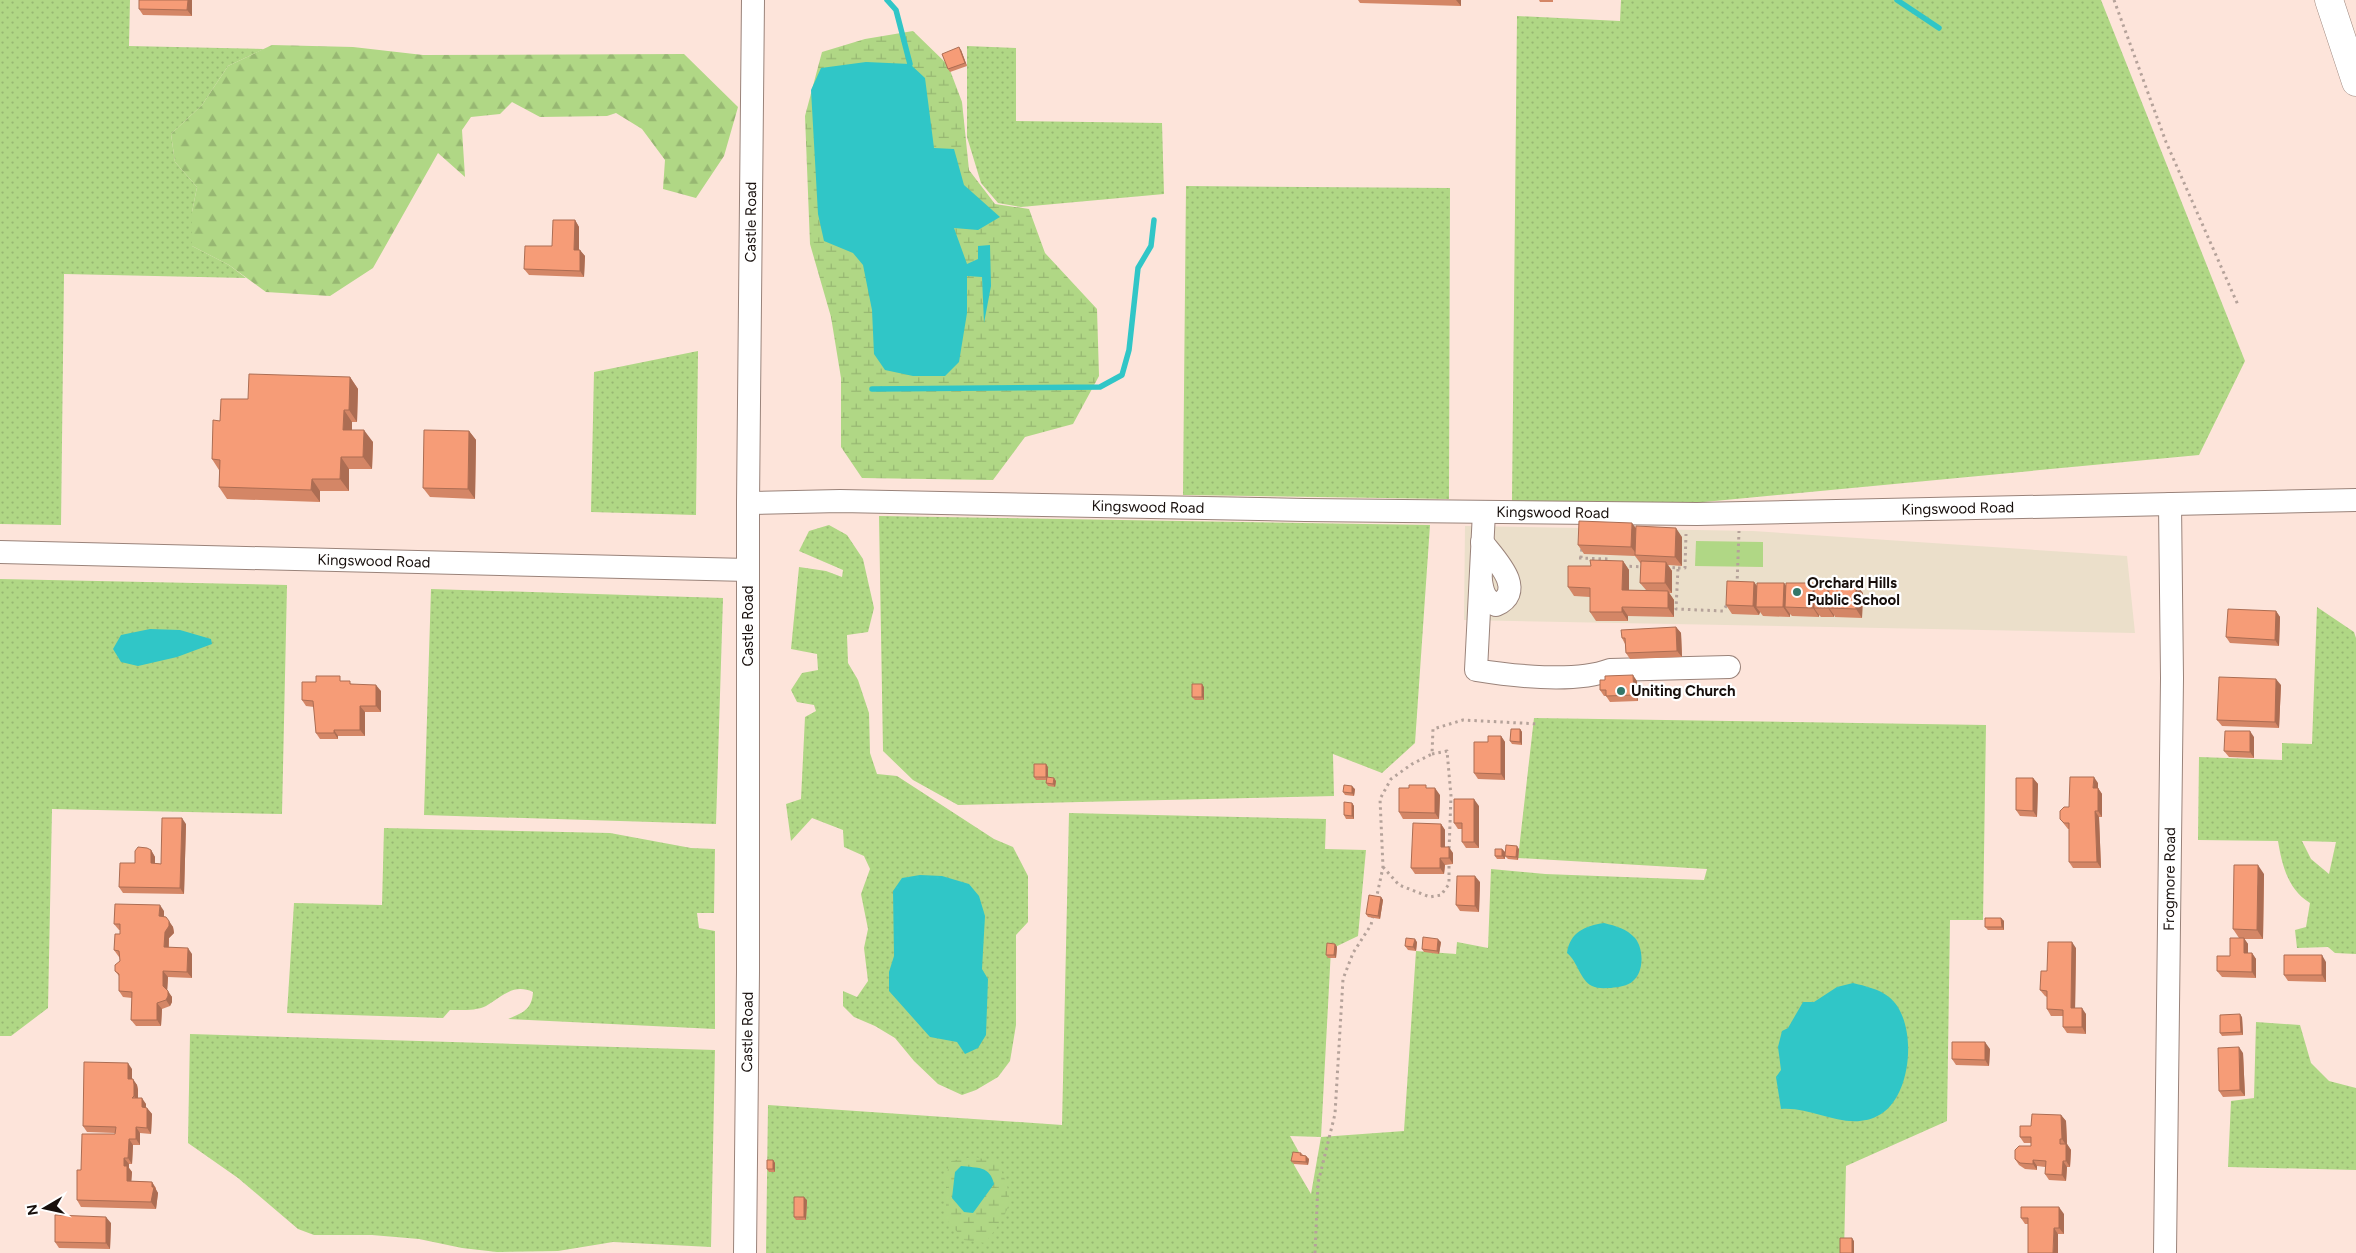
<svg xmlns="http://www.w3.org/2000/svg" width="2356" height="1253" viewBox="0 0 2356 1253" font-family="Figtree,sans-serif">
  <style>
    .education { fill: #ebdfca }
    .grass { fill: url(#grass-dots); fill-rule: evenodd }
    .forest { fill: url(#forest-firs) }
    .wetland { fill: url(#wetland-marsh) }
    .pitch { fill: #b0d785 }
    .water { fill: #30c6c7 }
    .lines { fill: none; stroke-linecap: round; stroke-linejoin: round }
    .stream { stroke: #30c6c7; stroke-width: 5.5 }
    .minor-casing { stroke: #9a837a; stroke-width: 24 }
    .highway-casing { stroke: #9a837a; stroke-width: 29 }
    .path { stroke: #b5a29a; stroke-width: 3; stroke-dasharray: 2.5 4; stroke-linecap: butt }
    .minor { stroke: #fff; stroke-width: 22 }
    .highway { stroke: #fff; stroke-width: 28 }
    .wall { fill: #d48666 }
    .shaded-wall { fill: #ac6d53 }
    .building { fill: #f69c77; stroke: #ac6d53 }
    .poi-dot { fill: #347769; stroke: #fff; stroke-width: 2 }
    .labels { text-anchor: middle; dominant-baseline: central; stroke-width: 4.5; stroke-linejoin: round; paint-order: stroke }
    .street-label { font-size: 15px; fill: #170f0c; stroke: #fff }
    .poi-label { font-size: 15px; font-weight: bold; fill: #170f0c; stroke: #fff; text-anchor: start }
  </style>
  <defs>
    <pattern id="grass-dots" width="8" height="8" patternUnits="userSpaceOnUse" patternTransform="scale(1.25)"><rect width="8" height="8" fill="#b0d785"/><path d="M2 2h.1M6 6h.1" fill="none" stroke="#97b772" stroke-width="1.8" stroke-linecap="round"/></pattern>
    <pattern id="forest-firs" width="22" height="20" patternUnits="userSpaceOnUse" patternTransform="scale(1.25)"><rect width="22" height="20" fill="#b0d785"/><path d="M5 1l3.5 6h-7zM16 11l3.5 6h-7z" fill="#97b772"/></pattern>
    <pattern id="wetland-marsh" width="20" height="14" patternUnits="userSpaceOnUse" patternTransform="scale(1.25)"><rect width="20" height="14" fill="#b0d785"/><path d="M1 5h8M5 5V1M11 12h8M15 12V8" fill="none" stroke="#97b772"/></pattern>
  </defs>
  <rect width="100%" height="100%" fill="#fde4da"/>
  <path class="education" d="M1465,526L1753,531L2127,556L2135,633L1464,620Z"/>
  <path class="grass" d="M0,0H130L129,46L264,49L228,66L202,105L171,134L175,162L197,187L192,212V246L229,265L246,278L64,274L61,525L0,524Z
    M1621,0H2101L2245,361L2199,455L1683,504L1512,501L1517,16L1620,21Z
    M967,46L1016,48V121L1162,123L1164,194L1021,207L998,203L981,183L967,137Z
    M1186,186L1450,188L1449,499L1183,495Z
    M698,351L696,515L591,512L594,372Z
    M879,516L1430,525L1415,743L1382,773L1333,754L1334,796L958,805L913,780L883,751Z
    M829,525L847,535L863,559L874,608L868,632L847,635L848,663L858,680L869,713L870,753L877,774L897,776L994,839L1013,847L1028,876V922L1016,935V1025L1010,1061L998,1077L976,1090L962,1095L938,1084L914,1061L895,1038L875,1026L854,1017L843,1006V991L857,997L868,981L864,948L868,929L861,894L870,869L864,856L844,847L843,830L812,818L791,841L786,804L801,799L805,717L816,711L814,705L797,702L791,690L802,673L818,670L817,654L791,649L799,567L826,571L842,577L843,570L799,551L809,531Z
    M0,579L287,585L282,814L52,809L48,1008L11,1036H0Z
    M431,589L723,598L716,824L424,815Z
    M2317,607L2354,632L2356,638V954L2335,953L2328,947L2297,948L2295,930L2306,927L2310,903C2288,890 2282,865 2278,841L2198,840L2199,757L2282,760V743L2312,744ZM2302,841L2336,842L2329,874L2311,859Z
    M1534,718L1986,725L1983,920H1950L1947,1121L1846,1166L1844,1253H766L768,1105L1062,1125L1069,813L1326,819L1325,849L1366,850L1358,936L1331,949L1321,1137L1404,1131L1416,951L1456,954L1457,942L1488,948L1491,869L1545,874L1704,880L1707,869L1518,858ZM1290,1136L1321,1137L1311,1194L1294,1165L1295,1155L1301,1156Z
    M384,828L610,833L691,848L715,849L714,913H697L699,928L715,931V1029L508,1019C522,1013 532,1010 533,992C513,983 502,997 486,1006C476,1011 461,1010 450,1010L443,1018L287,1013L294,903L382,905Z
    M2256,1022L2300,1025L2311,1063L2329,1081L2356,1088V1170L2228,1167L2231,1101L2254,1098Z
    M190,1034L715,1050L711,1247L613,1242L558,1251L497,1252L462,1248L419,1239L372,1235H314L298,1229L238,1178L188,1143Z"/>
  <path class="forest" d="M272,45L353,47L423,55L684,54L738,107L724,156L696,198L663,189L665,160L642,129L616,113L607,116L540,117L512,102L500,114L471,117L462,130L465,177L438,153L373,268L330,296L266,292L229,265L192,246V212L197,187L175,162L171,134L202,105L228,66Z"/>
  <path class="wetland" d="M913,31L948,65L962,102L969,170L995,204L1029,209L1045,253L1097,309L1099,376L1073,424L1025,437L993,480L862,478L841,447V378L831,317L810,244L805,116L822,52L865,39Z
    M974,1157L997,1162C1017,1201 1011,1210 985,1243L964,1240L946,1219V1177L950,1161Z"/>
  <path class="pitch" d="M1696,541L1763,542V567L1695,566Z"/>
  <path class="water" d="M866,62L910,64L925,78L934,148L954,149L964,185L1000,217L978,230L954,228L967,264L978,259V246L990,245L991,286L984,323L982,277L967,276V313L959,362L945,376H913L885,370L874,354L872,310L863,265L853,253L824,241L818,214L811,90L821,68Z
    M150,629L180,630L211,639L212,644L177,657L138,666L121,662L113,649L121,635Z
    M920,875L942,876L969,884L979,896L985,916L982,969L988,979L986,1035L978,1048L965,1054L957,1042L930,1037L889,991V972L894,956L893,891L902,878Z
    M1604,923C1616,926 1627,929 1635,938C1644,949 1644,972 1633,981C1628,986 1618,987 1611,988C1605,988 1598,989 1592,986C1580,980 1578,962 1567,953C1570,932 1585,926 1604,923Z
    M1853,983C1865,986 1879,989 1889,997C1918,1020 1913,1095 1881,1114C1848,1134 1815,1106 1781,1109L1776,1077L1781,1070L1778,1047L1782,1031L1788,1028L1803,1002H1814L1837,987Z
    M961,1166C978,1168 990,1166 994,1184L973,1213L964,1212L952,1198L955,1172Z"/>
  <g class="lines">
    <path class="stream" d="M887,0L896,10L910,64
      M1897,0L1939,28
      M872,389L1100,387L1122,375L1129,350L1138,268L1151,246L1154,220"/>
    <g class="minor-casing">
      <g id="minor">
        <path id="s1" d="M748,503L840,501L1305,510L1697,514L2356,500"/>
        <path d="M1484,512L1476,670C1513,676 1575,683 1610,670L1729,667"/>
        <path id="s2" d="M0,552L748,570"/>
        <path d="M1481,581C1483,594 1485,599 1496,605C1528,591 1495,559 1482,542"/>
        <path id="s3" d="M745,1253L748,972V503L753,0"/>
        <path id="s4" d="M2165,1253L2172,678L2170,504"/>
      </g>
    </g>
    <g class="highway-casing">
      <path id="highway" d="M2329,0L2356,82"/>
    </g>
    <path class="path" d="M2114,0L2166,142L2238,305
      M1579,558L1610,559V563
      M1581,558L1582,546
      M1623,566L1645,567
      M1666,567L1678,568L1676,609L1723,611L1728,603
      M1678,568H1685L1686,534
      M1737,585L1739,531
      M1812,586V583L1833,584
      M1432,754L1447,751L1451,796L1449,851
      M1383,867L1399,885L1430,897L1441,895L1449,884V863
      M1376,900L1383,867L1380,799L1391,779L1412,764L1432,754L1433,729L1463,720L1539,724
      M1315,1253L1318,1183L1335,1114L1343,979L1353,953L1371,925L1373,916"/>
    <use href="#minor" class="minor"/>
    <use href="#highway" class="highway"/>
  </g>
  <path class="wall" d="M139,0H192V16L143,15L139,9Z
    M1358,0H1461V6L1360,3Z
    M1539,0H1553V2H1540Z
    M961,50L967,66L950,72L948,69Z
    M575,220L579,227V250L585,256L584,277L529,275L524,269L552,246Z
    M350,377L358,389L357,422H352V430L373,442L372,469H349V491H320V502L227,499L219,487V470L212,459L220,421L248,399Z
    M469,431L476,440L475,499L430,497L423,488Z
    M1635,528L1682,537V566L1668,565L1672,571V593H1669L1674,600V617L1628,616V621H1596L1590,612V597L1574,596L1568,587L1591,566L1623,561L1629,570V590H1646L1640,583L1641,564L1635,556L1584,554L1578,545Z
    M1754,582L1757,586L1784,583L1786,586L1814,585L1828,584L1829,585L1863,593L1862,618L1835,617L1834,615V617H1821L1819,615V617L1792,616L1790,614V617L1763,616L1760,612L1759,615L1732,614L1726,605Z
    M2276,611L2280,617L2279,646L2230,643L2226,637Z
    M1676,627L1681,633L1682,657L1630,659L1626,653L1625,644L1622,638Z
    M343,681L352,684L381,691V712H365V736H338V739H320L316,733L314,707L306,706L302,700L316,682Z
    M1637,681L1638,701L1610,702L1606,696H1604L1600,690Z
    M2281,685L2279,728L2222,726L2217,720Z
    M1204,687V700H1195L1192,697Z
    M1520,729L1522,732V745L1512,744L1510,741Z
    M1501,736L1505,742V780L1478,779L1474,773L1488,742Z
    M2254,737V758L2229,757L2224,751Z
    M1048,767V777L1056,781L1055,787L1048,786L1046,783L1047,780H1036L1034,777Z
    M2033,778L2038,784L2037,817L2020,816L2016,810Z
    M2098,783V788L2102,794V817H2099L2101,868H2073L2069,862V829H2068L2060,819L2069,807Z
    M1355,789L1354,796L1345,795L1343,792Z
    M1440,795L1439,819H1403L1399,812Z
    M1352,803L1354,806V819H1346L1344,815Z
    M1479,806V848H1466L1462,842V829H1458L1454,823Z
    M186,824L184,894L123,893L119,887L135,863L151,850L155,857V863L161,864Z
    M1441,824L1445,830V847L1453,853V864L1445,865L1444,874H1415L1411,868Z
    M1502,849L1505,852V859H1497L1495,856Z
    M1519,849L1518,860L1508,859L1505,856Z
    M2264,874L2263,939H2244L2248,944V953H2252L2256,959V978L2222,977L2217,971L2230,956L2239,938L2233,929Z
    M1480,882L1479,912L1460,911L1456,905Z
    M1381,897L1383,900L1380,919L1368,917L1366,914Z
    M164,911V916L173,927L174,933L169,938V947L192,954V978L168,977L167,991L172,997V1002L170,1006L162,1009L161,1026H136L131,1020L132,998L123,997L119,991V976L115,971L120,961V957H119L114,950L120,934V930H119L114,924Z
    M2001,918L2004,921V930H1988L1985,927Z
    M1417,942L1416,951L1408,950L1405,946Z
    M1441,942L1439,954L1424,952L1422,949Z
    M1335,944L1337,947L1336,958H1328L1326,955Z
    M2076,948L2075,1008L2086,1014V1034L2067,1033L2063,1027V1016H2051L2047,1009V997L2045,996L2040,990L2047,971Z
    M2326,962V982L2288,981L2284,975Z
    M2242,1017L2243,1035L2222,1036L2220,1033Z
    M1990,1049L1989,1066L1956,1065L1952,1059Z
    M2243,1053L2245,1096L2223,1097L2219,1091Z
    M132,1069V1079L137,1085L138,1090V1098L146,1104V1108H147L152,1114L151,1134L140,1133V1145H133L132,1164H129V1168L132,1172L131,1181L152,1182L156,1188V1190L158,1193L156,1209L81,1207L77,1200L81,1170L115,1134V1133L87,1132L83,1126Z
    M2061,1115L2066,1121L2067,1144L2071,1150L2070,1167H2067L2066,1181L2049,1180L2045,1174V1167L2037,1166V1170L2025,1169L2019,1165L2015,1159L2031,1146V1143H2024L2020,1137L2031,1126Z
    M1301,1153L1303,1155L1306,1156L1309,1159L1308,1165L1294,1164L1291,1161Z
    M773,1160L775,1163V1172H769L767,1169Z
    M807,1200L806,1220H796L794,1217Z
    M2064,1214V1234H2058L2028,1224H2025L2021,1218Z
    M111,1223L110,1249L59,1248L55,1242Z"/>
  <path class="shaded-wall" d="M188,0H192V16L187,10Z
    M1456,0H1461V6Z
    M959,47L961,50L967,66L965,63Z
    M575,220L579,227V256L574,250Z
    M580,250L585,256L584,277L580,271Z
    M350,377L358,389L357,422L349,410Z
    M344,410L352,422V442L343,430Z
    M364,430L373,442L372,469L363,457Z
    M469,431L476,440L475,499L468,489Z
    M341,457L349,469V491L340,479Z
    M312,479L320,491V502L311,490Z
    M1632,523L1639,532L1638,556L1631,547Z
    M1676,528L1682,537V566L1675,557Z
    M1623,561L1629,570V599L1622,590Z
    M1666,562L1672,571V593L1665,583Z
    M1754,582L1760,591L1756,607L1760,612L1759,615L1753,606Z
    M1784,583L1790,592L1785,607L1790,614V617L1783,607Z
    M1813,583L1819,592L1814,608L1819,615V617L1813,608Z
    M1828,584L1834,593L1829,608L1834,615V617L1828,608Z
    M1856,584L1863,593L1862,618L1856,609Z
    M1668,591L1674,600V617L1668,608Z
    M1622,607L1628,616V621L1622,612Z
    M2276,611L2280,617L2279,646L2275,640Z
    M1676,627L1681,633L1682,657L1677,651Z
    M1633,675L1637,681L1638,701L1634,695Z
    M2276,679L2281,685L2279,728L2275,722Z
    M1202,684L1204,687V700L1202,697Z
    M376,685L381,691V712L376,706Z
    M360,706L365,712V736L360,730Z
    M1520,729L1522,732V745L1520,742Z
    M334,730L338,736V739L334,733Z
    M2250,731L2254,737V758L2250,752Z
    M1501,736L1505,742V780L1501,774Z
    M1046,764L1048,767V780L1046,777Z
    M2094,777L2098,783V788L2102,794V817L2098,811L2093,788Z
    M1054,778L1056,781L1055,787L1053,784Z
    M2033,778L2038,784L2037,817L2033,811Z
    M1352,786L1355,789L1354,796L1352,793Z
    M1435,788L1440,795L1439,819L1435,813Z
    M1474,799L1479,806V848L1474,842Z
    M1352,803L1354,806V819L1352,816Z
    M2095,811L2099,817L2101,868L2097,862Z
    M182,818L186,824L184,894L180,888Z
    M1441,824L1445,830V853L1441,847Z
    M1517,846L1519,849L1518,860L1516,857Z
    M1449,847L1453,853V864L1449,858Z
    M1502,849L1505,852V859L1502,856Z
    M151,850L155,857V869L151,863Z
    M1440,858L1445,865L1444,874L1440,868Z
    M2258,865L2264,874L2263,939L2257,930Z
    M1475,876L1480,882L1479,912L1475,906Z
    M1381,897L1383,900L1380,919L1378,916Z
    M160,905L164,911V922L159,916Z
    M2001,918L2004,921V930L2002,927Z
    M169,921L173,927L174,933L169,938L168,953L164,947L165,932Z
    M2244,938L2248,944V959L2244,953Z
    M1415,939L1417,942L1416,951L1413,947Z
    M1438,939L1441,942L1439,954L1437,951Z
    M2072,942L2076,948L2075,1014L2071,1008Z
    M1335,944L1337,947L1336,958L1334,955Z
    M188,948L192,954V978L187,972Z
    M2252,953L2256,959V978L2252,972Z
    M2322,955L2326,962V982L2322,975Z
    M163,971L168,977L167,993L163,986Z
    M168,991L172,997V1002L170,1006L166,1000Z
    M157,1003L162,1009L161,1026L157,1020Z
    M2082,1008L2086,1014V1034L2082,1027Z
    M2240,1014L2242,1017L2243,1035L2241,1032Z
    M1985,1042L1990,1049L1989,1066L1985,1060Z
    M2239,1047L2243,1053L2245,1096L2240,1090Z
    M128,1063L132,1069V1085L128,1079Z
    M133,1079L137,1085L138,1090V1102L134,1096Z
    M142,1098L146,1104V1114L142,1107Z
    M147,1108L152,1114L151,1134L147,1128Z
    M2061,1115L2066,1121L2067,1144L2071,1150L2070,1167L2066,1161V1145L2062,1139Z
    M136,1127L140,1133V1145L136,1139Z
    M129,1139L133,1145L132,1164L128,1158Z
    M1306,1156L1309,1159L1308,1165L1306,1162Z
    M124,1158L129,1164V1168L132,1172L131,1187L127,1181L124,1166Z
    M773,1160L775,1163V1172L773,1169Z
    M2033,1160L2037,1166V1170L2033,1164Z
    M2063,1161L2067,1167L2066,1181L2062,1175Z
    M152,1182L158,1193L156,1209L151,1202Z
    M804,1197L807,1200L806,1220L804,1217Z
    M2059,1207L2064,1214V1234L2059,1228Z
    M106,1217L111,1223L110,1249L106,1243Z
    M2054,1228L2058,1234V1253H2053Z
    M1852,1238L1854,1241V1253H1852Z"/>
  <path class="building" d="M139,0H188L187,10L139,9Z
    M959,47L965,63L948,69L942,54Z
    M553,220H575L574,250H580V271L524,269L525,246H552Z
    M249,374L350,377L349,410H344L343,430H364L363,457H341L340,479H312L311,490L219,487L220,460L212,459L213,420L220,421L221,399H248Z
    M424,430L469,431L468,489L423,488Z
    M1579,521L1632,523L1631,547L1578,545Z
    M1636,526L1676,528L1675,557L1635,555Z
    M1590,560L1623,561L1622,590L1668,591V608L1622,607V612H1590V588L1568,587V566H1591Z
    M1641,561L1666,562L1665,583H1640Z
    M1727,581L1754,582L1753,606L1726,605Z
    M1757,583H1784L1783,607H1756Z
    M1786,583H1813V608L1785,607Z
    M1814,583L1828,584V608H1814Z
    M1829,584H1856V609L1829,608Z
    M2228,609L2276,611L2275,640L2226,637Z
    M1676,627L1677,651L1626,653L1625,638H1622L1621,630Z
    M1633,675L1634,695L1606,696V690H1600V680H1605V676Z
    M316,676H340V681H350V684L376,685V706H360V730H334V733H316L313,701L302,700V682H316Z
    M2219,677L2276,679L2275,722L2217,720Z
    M1192,684H1202V697H1192Z
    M1511,729H1520V742L1510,741Z
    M2225,731H2250V752L2224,751Z
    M1488,736H1501V774L1474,773V742H1488Z
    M1034,764H1046V777H1034Z
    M1047,777L1054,778L1053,784L1046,783Z
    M2070,777H2094L2093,788H2098V811H2095L2097,862H2069V823H2064L2060,819V811L2064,807H2069Z
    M2016,778H2033V811L2016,810Z
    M1344,785L1352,786V793L1343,792Z
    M1409,785H1426V788H1435V813L1399,812V788H1409Z
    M1454,799H1474V842H1462V823H1454Z
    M1344,802L1352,803V816L1344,815Z
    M162,818H182L180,888L119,887L120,863H135V851L138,847L147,848L151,850V863L161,864Z
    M1413,823L1441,824V847H1449V858H1440V868H1411Z
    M1506,845L1517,846L1516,857L1505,856Z
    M1495,849H1502V856H1495Z
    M2234,865H2258L2257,930L2233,929Z
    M1457,876H1475V906L1456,905Z
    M1369,895L1381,897L1378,916L1366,914Z
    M115,904L160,905L159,916L166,917L169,921V926L165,932L164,947L188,948L187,972L163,971V986L168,991V996L166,1000L157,1003V1020H131L132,992L119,991V974L115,971V965L120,961L119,951L114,950L115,934H120V924H114Z
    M1985,918H2001L2002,927H1985Z
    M1423,937L1438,939L1437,951L1422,949Z
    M1406,938L1415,939L1413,947L1405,946Z
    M2230,938H2244V953H2252V972L2217,971V956H2230Z
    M2048,942H2072L2071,1008H2082V1027H2063V1010L2047,1009V991L2040,990L2041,971H2047Z
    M1327,943L1335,944L1334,955H1326Z
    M2284,955H2322V975H2284Z
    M2240,1014L2241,1032L2220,1033V1015Z
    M1952,1042H1985V1060L1952,1059Z
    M2239,1047L2240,1090L2219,1091L2218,1048Z
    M84,1062L128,1063V1079H133L134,1084V1096L132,1098H142V1107L147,1108V1128L136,1127V1139H129L128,1158H124V1166H127V1181L152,1182V1187H154L151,1202L77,1200V1170H81L82,1134H115L116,1127L83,1126Z
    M2032,1114L2061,1115L2062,1139H2060V1144H2066V1161H2063L2062,1175L2045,1174L2046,1161L2033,1160V1164L2020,1163L2015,1159V1150L2019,1146H2031V1137H2020V1126H2031Z
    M1293,1152L1301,1153L1300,1155L1306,1156V1162L1291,1161Z
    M767,1160H773V1169H767Z
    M794,1197H804V1217H794Z
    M2021,1207H2059V1228H2054L2053,1253H2028V1218H2021Z
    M55,1215L106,1217V1243L55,1242Z
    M1840,1238H1852V1253H1840Z"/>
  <g class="poi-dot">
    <circle cx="1797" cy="592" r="5"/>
    <circle cx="1621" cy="691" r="5"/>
  </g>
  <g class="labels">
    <g class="street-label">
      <text stroke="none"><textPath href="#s3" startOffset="1031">Castle Road</textPath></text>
      <text stroke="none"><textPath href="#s1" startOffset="400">Kingswood Road</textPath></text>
      <text stroke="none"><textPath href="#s1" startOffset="1210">Kingswood Road</textPath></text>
      <text stroke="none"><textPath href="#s1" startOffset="805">Kingswood Road</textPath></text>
      <text stroke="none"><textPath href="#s2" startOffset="374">Kingswood Road</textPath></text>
      <text transform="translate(748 626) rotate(-90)">Castle Road</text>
      <text stroke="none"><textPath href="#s4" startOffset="374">Frogmore Road</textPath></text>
      <text stroke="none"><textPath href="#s3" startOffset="221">Castle Road</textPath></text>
    </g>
    <g class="poi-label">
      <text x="1807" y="583">Orchard Hills<tspan x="1807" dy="17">Public School</tspan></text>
      <text x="1631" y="691">Uniting Church</text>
    </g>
  </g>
  <g transform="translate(45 1208) rotate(261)" stroke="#ffffff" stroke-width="4" paint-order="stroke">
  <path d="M0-4L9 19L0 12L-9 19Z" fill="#170f0c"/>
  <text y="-8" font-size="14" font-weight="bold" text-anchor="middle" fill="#170f0c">N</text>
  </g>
</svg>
